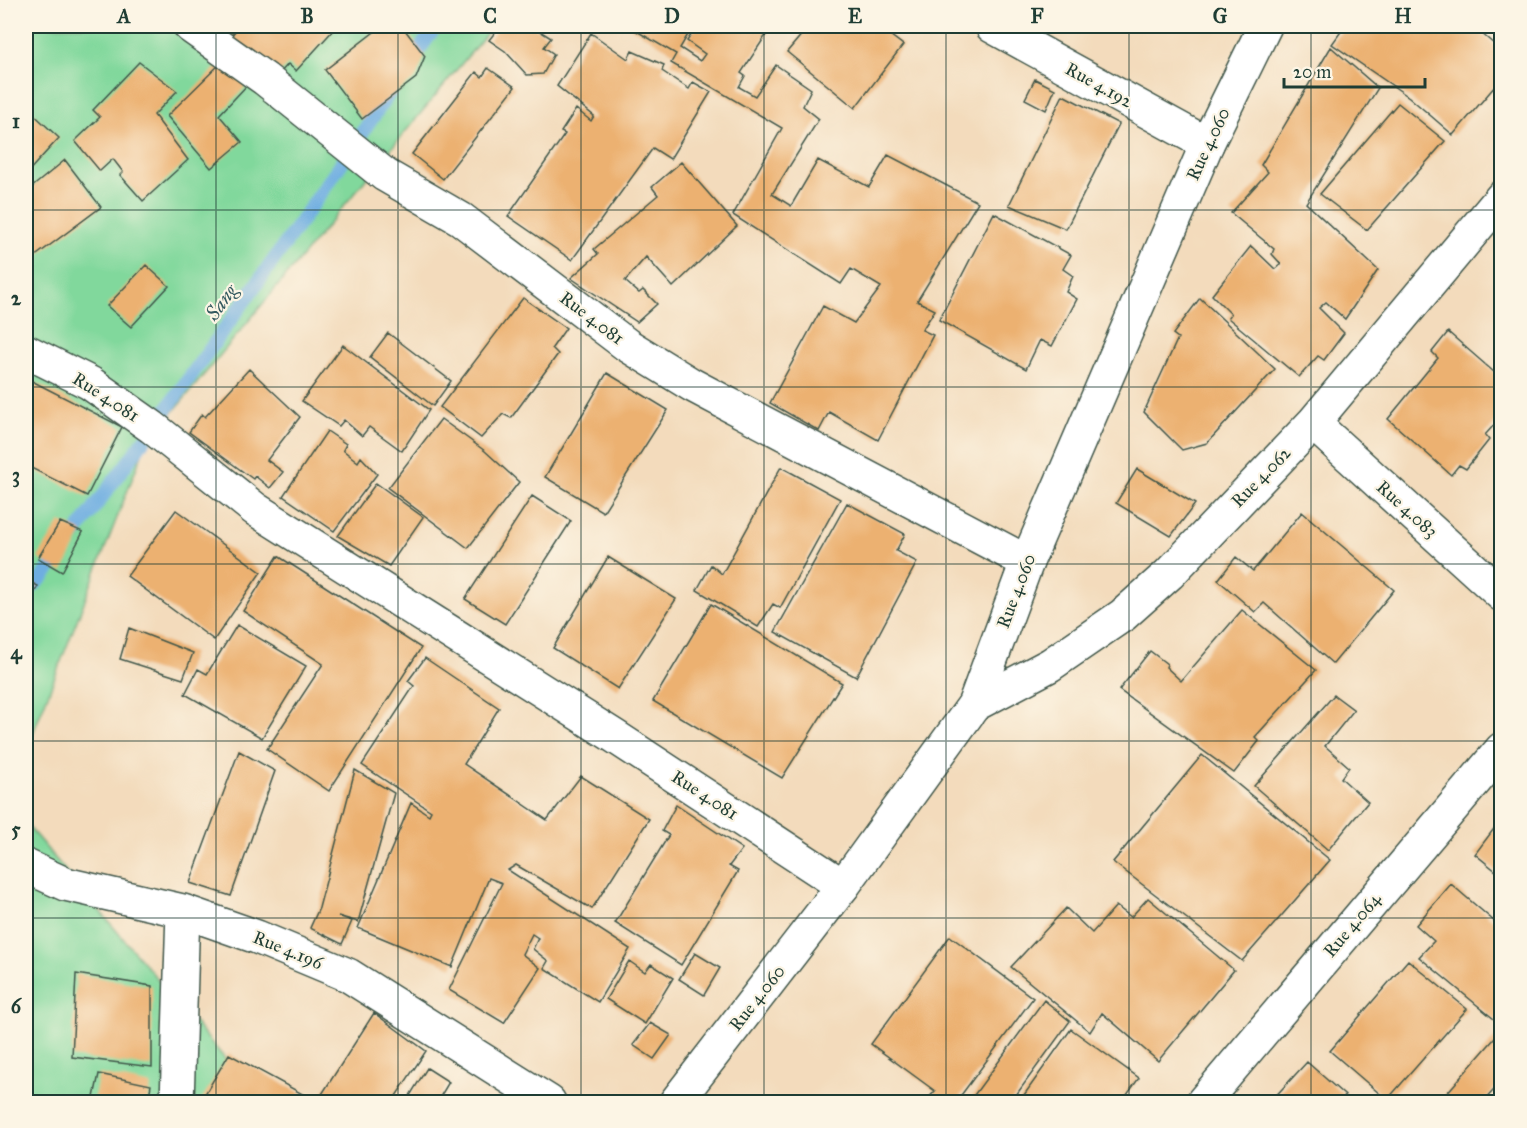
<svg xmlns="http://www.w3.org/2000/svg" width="1527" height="1128" viewBox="0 0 1527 1128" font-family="'IM FELL Great Primer',serif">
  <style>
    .green { fill: #81d89c; stroke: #508a68; stroke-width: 1.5 }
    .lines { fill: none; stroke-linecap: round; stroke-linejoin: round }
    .stream { stroke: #6eaee1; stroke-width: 14 }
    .building { fill: #ecb171 }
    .minor-casing { stroke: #3f5548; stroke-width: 36 }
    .tertiary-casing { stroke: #3f5548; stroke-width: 36 }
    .minor { stroke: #fff; stroke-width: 33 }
    .tertiary { stroke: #fff; stroke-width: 33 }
    .grid { fill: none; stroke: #1f3d34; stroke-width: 1.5; stroke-opacity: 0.55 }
    .labels { text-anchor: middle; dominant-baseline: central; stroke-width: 4.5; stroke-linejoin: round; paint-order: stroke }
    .street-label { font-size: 18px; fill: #1f3d34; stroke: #fcf5e5 }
    .water-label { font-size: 20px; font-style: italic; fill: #33595f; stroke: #fcf5e5 }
    .neatline { fill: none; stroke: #1f3d34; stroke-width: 2 }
    .grid-label { font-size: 20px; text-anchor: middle; font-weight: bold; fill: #1f3d34 }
  </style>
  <rect width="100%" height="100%" fill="#fcf5e5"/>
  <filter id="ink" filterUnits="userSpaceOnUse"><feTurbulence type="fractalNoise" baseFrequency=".0167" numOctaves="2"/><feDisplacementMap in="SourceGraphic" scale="12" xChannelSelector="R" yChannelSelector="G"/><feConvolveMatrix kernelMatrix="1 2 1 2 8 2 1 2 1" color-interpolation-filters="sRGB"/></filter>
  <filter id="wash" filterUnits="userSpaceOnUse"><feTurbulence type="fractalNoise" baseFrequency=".008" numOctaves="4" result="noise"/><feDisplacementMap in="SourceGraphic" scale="24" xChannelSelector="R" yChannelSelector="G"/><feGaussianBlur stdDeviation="1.35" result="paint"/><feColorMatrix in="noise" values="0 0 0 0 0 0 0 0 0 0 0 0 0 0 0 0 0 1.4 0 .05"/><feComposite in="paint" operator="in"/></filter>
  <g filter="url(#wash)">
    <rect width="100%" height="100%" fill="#f3dbbc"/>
    <path class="green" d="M31,26H493L145,446L26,751V31Z
      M26,824L255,1094L250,1102H26Z"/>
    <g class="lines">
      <path class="stream" d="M410,63L436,26
        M26,592L43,577C163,416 280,255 392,89"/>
    </g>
    <g id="blocks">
      <path class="building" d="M240,26H337L296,71L288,64L272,82L225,42Z
        M382,26H402L425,56L416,78L362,119L325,70Z
        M500,26H532L551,38L544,47L554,54L543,74L527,75L505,51L489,40Z
        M628,26H693L680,48L700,61L705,54L687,41L697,26H772L741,73L745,76L739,87L755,96L776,65L811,89L803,106L819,119L772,194L791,206L818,160L869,187L888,155L978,202L917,301L935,310L922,330L933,335L878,440L829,412L819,431L770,403L823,306L854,323L881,287L851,269L841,284L733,215L782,128L671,63L676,54Z
        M809,26H878L903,45L855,108L787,52Z
        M1345,26H1473L1502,51V78L1453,135L1409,97L1332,44Z
        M591,33L628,59L632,51L664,65L662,71L689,89L693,82L711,92L670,159L653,148L572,260L508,216L565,134L561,132L576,109L591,121L594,116L557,86Z
        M1331,47L1378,88L1306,203L1378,270L1345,319L1326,302L1319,308L1344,333L1324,360L1318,356L1299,377L1228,318L1231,314L1212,295L1251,246L1275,269L1281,264L1272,254L1274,249L1231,213L1268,172L1261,165Z
        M227,57L251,81L219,115L242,142L211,168L167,116Z
        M139,62L177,91L154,115L188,160L143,201L120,175L123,172L113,159L100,171L75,141L100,117L93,110Z
        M488,68L515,87L443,179L412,154L476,72L482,77Z
        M1035,79L1055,89L1046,110L1025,99Z
        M1063,95L1119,124L1066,229L1009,205Z
        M1398,103L1445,141L1367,230L1320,194Z
        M26,107L59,138L26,174Z
        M65,160L101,207L26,263V192Z
        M681,162L737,226L673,287L646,257L625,281L639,293L643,290L657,304L637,322L571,278L598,254L594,249L658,195L652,187Z
        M994,213L1071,255L1063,269L1073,276L1066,292L1077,299L1052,346L1040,340L1026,369L939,320Z
        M146,265L169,286L131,327L107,306Z
        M523,298L566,328L552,348L558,354L511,418L503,414L481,438L440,407Z
        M1200,298L1275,369L1207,443L1182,450L1144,412L1178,338L1173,334Z
        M1448,332L1502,379V416L1485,435L1489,440L1466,469L1459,465L1451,475L1388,419L1438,358L1432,352Z
        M388,333L451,381L433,406L370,357Z
        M343,345L429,410L402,451L369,427L362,436L344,420L339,426L302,401Z
        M249,369L300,417L267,460L283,472L270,488L255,476L253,479L189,432L202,414L205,417Z
        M607,373L668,410L603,512L545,477Z
        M26,378L122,427L87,496L27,466L31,457L26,454Z
        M441,419L485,451L519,482L468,548L388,488Z
        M327,431L346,444L343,450L358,462L361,457L377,474L334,531L283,496Z
        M781,467L840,499L780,608L773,604L758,627L697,590L711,565L722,574Z
        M1137,469L1195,504L1171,536L1116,503Z
        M376,483L423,517L389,566L338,536Z
        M532,496L571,521L505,624L465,599Z
        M847,503L905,534L896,551L917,562L856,677L775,632Z
        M176,510L261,572L214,640L127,576Z
        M1302,512L1394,590L1333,664L1264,603L1255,612L1218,580L1236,557L1253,571Z
        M60,522L83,532L62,572L38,558Z
        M278,556L421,648L329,791L267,749L323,664L243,611Z
        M608,557L676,599L618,689L553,648Z
        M26,580L38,586L26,607Z
        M711,604L842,683L782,778L653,701Z
        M1242,610L1316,670L1255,737L1259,741L1234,773L1119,690L1150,651L1167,664L1166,667L1181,681Z
        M237,625L306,666L262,738L185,694L198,669L207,674Z
        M129,628L193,653L183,679L120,659Z
        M425,658L499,708L464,764L547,820L581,776L649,819L592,909L516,865L508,870L630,949L598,1002L544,968L548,961L533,949L538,938L532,934L522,954L540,968L504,1023L449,990L502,883L489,878L452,967L358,928L411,803L429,815L431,811L362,765L414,686L408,681Z
        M1334,695L1354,710L1325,746L1349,767L1341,778L1368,802L1328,850L1254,786Z
        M239,751L275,771L231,896L190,883Z
        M1202,755L1330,860L1242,961L1113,862Z
        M355,770L394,793L358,922L338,916L352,921L342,944L310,928L319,908Z
        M676,805L742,849L729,866L738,871L681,965L615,923L669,835L662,831Z
        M1502,818V876L1475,854Z
        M1451,884L1502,928L1500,1024L1419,957L1434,941L1416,925Z
        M1148,898L1234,970L1158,1061L1102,1013L1090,1032L1011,967L1066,908L1092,933L1116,906L1131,917Z
        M950,936L1033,998L956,1102H925L935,1091L871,1044Z
        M695,953L720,968L704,995L679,979Z
        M1408,960L1467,1009L1387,1100L1330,1051Z
        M629,961L645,972L651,964L673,978L645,1024L606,999Z
        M76,974L152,986V1067L72,1057Z
        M1044,1000L1070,1021L1011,1102H969Z
        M374,1013L426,1051L392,1102H208L202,1099L229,1054L317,1102Z
        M650,1023L671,1035L654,1059L633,1045Z
        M1071,1029L1139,1078L1122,1102H1019Z
        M1502,1030V1081L1483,1102H1439Z
        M1307,1062L1352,1102H1270Z
        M427,1068L449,1082L437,1102H406Z
        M99,1074L151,1085L148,1102H93Z
        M1502,1089V1102H1490Z"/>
    </g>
  </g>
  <g filter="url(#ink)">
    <use href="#blocks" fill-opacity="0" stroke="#3f5548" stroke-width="1.5"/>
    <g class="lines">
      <g class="minor-casing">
        <path id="minor" d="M190,26L265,79L385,175L461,219L627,345L692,385L1027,562
          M992,26L1207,144
          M26,351L90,383L152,427L255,509L614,736L843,886
          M1313,423L1502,595
          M974,705L1050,665L1123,615L1169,574L1313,423L1502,197
          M26,866L65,884L183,911
          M177,1102L183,911L257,937L348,975L549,1102
          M1203,1102L1502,749"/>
      </g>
      <g class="tertiary-casing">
        <path id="tertiary" d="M676,1102L843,886L974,705L1027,562L1207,144L1265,26"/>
      </g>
      <use href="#minor" class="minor"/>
      <use href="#tertiary" class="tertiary"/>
    </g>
  </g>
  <path class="grid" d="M216,26V1102M398,26V1102M581,26V1102M764,26V1102M946,26V1102M1129,26V1102M1311,26V1102M26,210H1502M26,387H1502M26,564H1502M26,741H1502M26,918H1502"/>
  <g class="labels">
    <g class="street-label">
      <text transform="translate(1099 85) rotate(29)">Rue 4.192</text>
      <text transform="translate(1208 144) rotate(-65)">Rue 4.060</text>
      <text transform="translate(592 318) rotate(37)">Rue 4.081</text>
      <text transform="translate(106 397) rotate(33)">Rue 4.081</text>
      <text transform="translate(1261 477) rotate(-46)">Rue 4.062</text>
      <text transform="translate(1407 509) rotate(42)">Rue 4.083</text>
      <text transform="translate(1016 591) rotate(-69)">Rue 4.060</text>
      <text transform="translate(705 795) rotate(33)">Rue 4.081</text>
      <text transform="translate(1352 925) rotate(-50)">Rue 4.064</text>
      <text transform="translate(288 950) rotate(22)">Rue 4.196</text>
      <text transform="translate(757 998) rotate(-52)">Rue 4.060</text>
    </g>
    <g class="water-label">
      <text transform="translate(221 302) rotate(-54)">Sang</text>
    </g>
  </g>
  <rect width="1527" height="1128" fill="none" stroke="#fcf5e5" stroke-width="66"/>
  <path d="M1284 78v9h141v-9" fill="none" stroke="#1f3d34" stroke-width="3"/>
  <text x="1293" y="78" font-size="18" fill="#1f3d34" stroke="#fcf5e5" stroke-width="4.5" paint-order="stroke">20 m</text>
  <rect x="33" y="33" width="1461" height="1062" class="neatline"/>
  <g class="grid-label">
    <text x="124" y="23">A</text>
    <text x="307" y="23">B</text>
    <text x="490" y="23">C</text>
    <text x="672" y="23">D</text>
    <text x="855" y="23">E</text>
    <text x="1037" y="23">F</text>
    <text x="1220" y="23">G</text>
    <text x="1403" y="23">H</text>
    <text x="16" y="128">1</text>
    <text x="16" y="305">2</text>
    <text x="16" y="482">3</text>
    <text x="16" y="659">4</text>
    <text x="16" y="836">5</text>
    <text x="16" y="1013">6</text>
  </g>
</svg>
